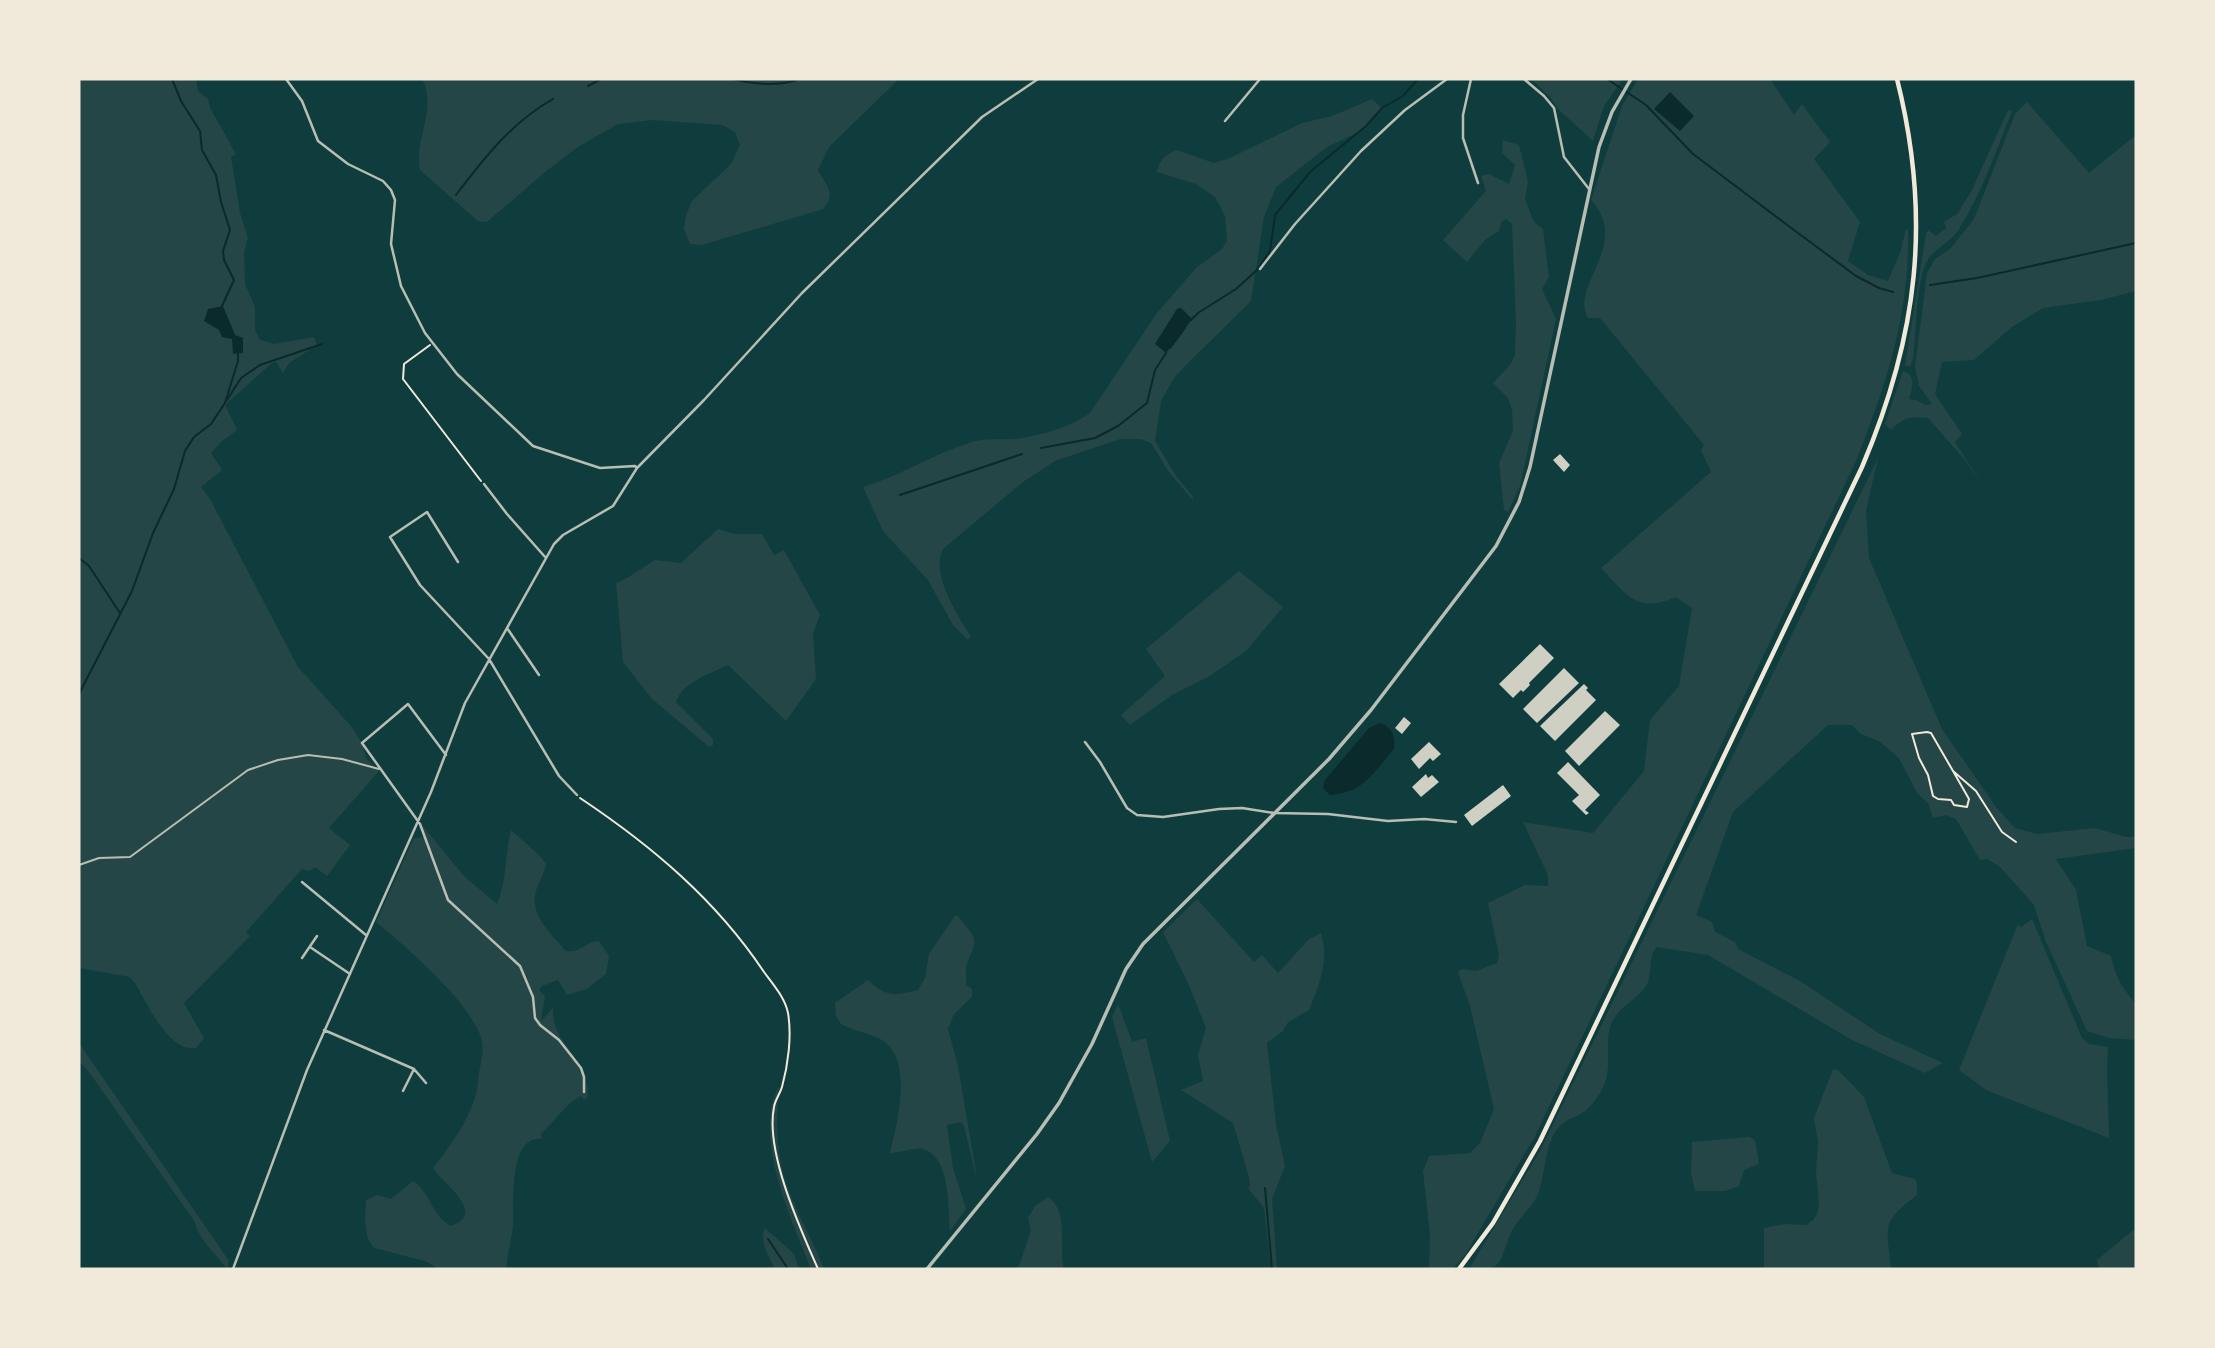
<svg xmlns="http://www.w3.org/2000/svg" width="2215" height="1348" viewBox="0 0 2215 1348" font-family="Inter,sans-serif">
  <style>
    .green { fill: #244646; fill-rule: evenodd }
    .water { fill: #0a2a2b }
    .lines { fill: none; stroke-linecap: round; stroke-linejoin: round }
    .stream { stroke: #0a2a2b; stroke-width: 2 }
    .building { fill: #cfcfc3 }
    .path { stroke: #f1e9da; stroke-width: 2 }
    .service { stroke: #b8beb3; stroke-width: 2 }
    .minor { stroke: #b8beb3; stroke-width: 2.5 }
    .tertiary { stroke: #b8beb3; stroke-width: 3.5 }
    .primary { stroke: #f1e9da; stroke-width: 4.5 }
  </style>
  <rect width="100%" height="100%" fill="#0f3d3e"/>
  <path class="green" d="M79,79H196L198,91L208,99L210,108L236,154L231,157L240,213L248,238L244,252L245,284L255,307V330L260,340L274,344L314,337L317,345L289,363L283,373L276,362L272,363L225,405L237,430L221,442L211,453L222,470L201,487L210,499L298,667L351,726L362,743L366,758L379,771L329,828L350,845L327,876L315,867L310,871L302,869L246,932L250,936L184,1003L204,1038L196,1048C168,1052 147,1003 135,983L130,977L79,968Z
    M422,79H899L829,147L818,170C826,187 837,192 823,209L702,245L690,244L684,229L686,215L692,201L731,164L740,145L735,132L722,125L653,120L618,124L578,147L545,172L487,222L478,221L420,170C414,137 438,109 422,79Z
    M1531,79H1623L1604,106L1593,141L1558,109L1551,98Z
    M1638,79H1770L1794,115L1802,104L1830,142L1814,159L1860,222L1848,261L1868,275L1888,281L1900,253L1906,229L1908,231C1910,314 1886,385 1856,461L1535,1136L1465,1255L1453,1269H1429L1430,1235L1423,1171L1429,1156L1470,1153L1480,1143L1494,1109L1470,1006L1458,972L1462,969L1476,971L1497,963L1499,955L1488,903L1525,885L1548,886V875L1523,822L1593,833L1644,771L1650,720L1679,686L1692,608L1676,597C1636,614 1627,595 1601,568L1711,472L1701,450L1704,445L1600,318H1588C1569,285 1632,245 1591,200L1622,106Z
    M1372,99L1382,108L1361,131L1327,147L1276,187L1264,217L1251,301L1184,367L1174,378L1161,401L1155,441L1176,476L1194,498L1192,499L1168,471L1151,443L1141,439H1120L1055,461L1023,482L943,549C930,575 958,615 971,637L967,639L953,625L928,580L883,531L863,487C901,476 934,453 972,442C985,438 1001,440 1015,439C1040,436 1069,428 1090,413L1157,313L1196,268L1222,249L1227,241L1225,216L1215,197L1196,184L1157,172C1160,159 1165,155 1177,150L1214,163L1230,158L1302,123L1332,116ZM1181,308L1192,319L1191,321L1169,349L1156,344L1177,309Z
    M2027,102L2089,173L2136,135V291L2101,300L2043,308L2012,327L1974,360L1942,362L1935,394L1962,434L1955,442L1983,486L1965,460L1928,418C1911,416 1903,417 1891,430L1885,424L1903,371C1917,375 1912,389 1909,399L1916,400L1926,405L1932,404L1919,386L1915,367L1927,273L1935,259L1950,249L1974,219L2015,114Z
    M2008,110L2012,111C1996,151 1982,193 1959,229C1951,243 1932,249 1926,263C1916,284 1916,334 1913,359L1910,366H1907L1905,365L1926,234L1928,230L1936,236L1946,228L1944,222L1957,214L1972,190Z
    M1503,140L1519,145L1528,181L1525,199L1534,222L1543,229L1549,277L1542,289L1556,319L1520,486L1508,512L1504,510L1499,463L1513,431L1512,409L1508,398L1493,383L1510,365L1515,355L1516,323L1512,224L1506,219L1502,221L1499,231L1486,239L1467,262L1443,240L1486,191L1481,176L1489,174L1509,184L1515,165L1502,153Z
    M1878,458L1866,511L1869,558L1942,729L1996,807L2015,828L2037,834L2095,828L2126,837H2136V848L2056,859L2076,890L2087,946L2111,956C2115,976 2122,988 2136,1004V1040L2109,1038L2087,1031L2046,942L2034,905L2000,867L1987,859L1980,860L1956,819L1946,815L1933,818L1928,803L1917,793L1899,758L1879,741L1861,734L1852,725H1828L1733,812L1696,915L1712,922L1715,932L1735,942L1738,949L1800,981L1880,1034L1943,1063L1925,1073L1852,1040L1708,955L1657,947C1648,955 1652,971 1648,982C1642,997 1620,1005 1612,1022C1603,1042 1613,1065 1604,1085C1601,1094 1592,1105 1585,1111C1576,1118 1566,1118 1558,1128C1544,1146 1546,1173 1538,1194C1531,1210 1517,1219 1511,1233C1497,1263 1508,1269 1469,1269L1540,1151Z
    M718,529L734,534H762L774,555L784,550L820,615L813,634L816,679L786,721L728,665C710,674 682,682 676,702L713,739V745L709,747L652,699L623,662L616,583L627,578L655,560L681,563Z
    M1239,571L1283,607L1246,651L1208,677L1172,695L1130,725L1121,715L1165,676L1146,649Z
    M421,824L464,876L497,904C507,880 505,855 511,830L541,857L546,864C544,874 539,881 536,891C529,915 552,935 566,951C581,953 587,941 599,941L609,956L606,974L587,989L567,995L558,980L542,986L539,990L545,996L541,1021L553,1008C551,1045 589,1056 588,1097L584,1100L581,1096L570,1103L541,1134L542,1139C508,1135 514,1204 513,1225C512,1240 507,1254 506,1269H439L425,1261L374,1248L368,1239L365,1222L366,1200L377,1195L391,1199L413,1181C431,1193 432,1216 451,1226C488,1213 443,1184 433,1168C450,1147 469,1120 476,1094C478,1087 478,1080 479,1073C481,1062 484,1052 482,1041C473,1004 405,946 376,922L414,838L426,837Z
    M1197,899L1254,962L1262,955L1278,973L1309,939L1321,933C1329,963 1320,982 1309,1010L1288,1022L1283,1031L1267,1043L1276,1125L1285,1166L1272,1199L1277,1269H1271L1264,1208L1248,1188L1250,1186L1249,1177L1233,1123L1181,1090L1203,1081L1198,1055L1206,1028L1188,983L1163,932Z
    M955,916H958C974,938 980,935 968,961C964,968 967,977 966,985L972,989V997L954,1014L948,1029L958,1066L976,1172V1176L964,1126L961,1122L947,1125L953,1168L966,1209L950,1231C948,1208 951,1157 923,1149C914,1147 900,1153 890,1153C897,1123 914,1060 882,1040C869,1033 854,1031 841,1024L836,1016L835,1003L868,980C885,997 896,996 918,990L925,978L929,954Z
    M2032,919L2082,1038L2089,1044L2108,1047L2107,1070L2109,1138L1986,1090L1959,1070L2018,924L2021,927Z
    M1118,1004L1132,1042L1146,1038L1170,1141L1152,1162L1112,1017Z
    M79,1043L229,1261L227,1269C217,1255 198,1239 195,1222L89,1072L79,1061Z
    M1833,1069L1838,1070L1864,1097L1892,1173L1915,1179L1917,1184V1195C1880,1223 1887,1226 1891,1269H1764V1228L1784,1224L1807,1225L1814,1219L1817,1214L1819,1203L1816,1173L1818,1142L1814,1118Z
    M779,1086C776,1115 776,1145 783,1173C792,1206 812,1237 824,1269H811C792,1220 752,1137 779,1086Z
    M1749,1137L1755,1140L1759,1164L1744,1170L1739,1186L1725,1191H1695L1691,1173L1692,1142Z
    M1048,1197C1070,1211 1058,1248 1064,1269H1018L1031,1230L1028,1218L1035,1206Z
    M765,1228L794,1254L799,1269H775C769,1257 759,1242 765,1228Z
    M2136,1228V1269H2099L2097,1260Z"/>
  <path class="water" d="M1670,92L1694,116L1680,131L1654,109Z
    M223,306L235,335L243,338V353L233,354L232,339L222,337L219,330L204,321L208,309Z
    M1181,308L1192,319L1166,353L1155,344L1177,309Z
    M1380,723C1392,726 1396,738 1394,749C1374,772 1363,793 1330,795L1323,788L1325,780L1369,728Z"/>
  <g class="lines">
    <path class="stream" d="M172,79L181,101L200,131L202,150L216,175L221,202L230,230L223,251L224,260L234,280L222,306
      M732,79C753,84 779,87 799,79
      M1607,79L1646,105L1693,154L1798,233L1856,276L1879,288L1893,292
      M588,86L601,79
      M456,195C484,158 512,122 553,99
      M1930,285L1977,278L2136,243
      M1191,320L1198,313L1236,289L1257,270L1270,251L1275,215L1310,172L1366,126L1382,108L1403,96L1418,79
      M1170,348L1185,328
      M227,400L241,378L260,365L322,344
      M1041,448L1095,438L1118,426L1147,403L1155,370L1166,353
      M900,495L1022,454
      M79,558L89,566L120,613
      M79,694L132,591L153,533L174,489L185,451L194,437L211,424L225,403L238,361V354
      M1265,1188L1272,1269
      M768,1239L788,1269"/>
  </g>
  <path class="building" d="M1560,454L1570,465L1564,472L1553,460Z
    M1540,644L1554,658L1529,683L1530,685L1523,692L1521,690L1513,698L1499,684Z
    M1564,668L1579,683L1537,723L1523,709Z
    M1584,684L1588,688L1586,690L1596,700L1555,741L1540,726Z
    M1605,711L1620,725L1579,766L1565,751Z
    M1404,717L1411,723L1402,734L1395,728Z
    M1429,742L1441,754L1433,761L1430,758L1419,769L1411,759Z
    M1568,762L1600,795L1585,810L1589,813L1586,815L1572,801L1579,795L1557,773Z
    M1426,774L1428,778L1432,775L1439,782L1421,797L1412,787Z
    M1503,785L1511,796L1472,826L1464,815Z"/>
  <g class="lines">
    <path class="path" d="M430,345L404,364L403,379L481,481
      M1953,771L1969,799L1967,807L1954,805L1951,800L1938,799L1933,796L1928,775L1919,758L1912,734L1927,732L1931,733L1953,771L1976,791L2002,832L2016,842
      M580,798C652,846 716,900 764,972C773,984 785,998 788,1013C792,1036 788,1065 782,1087C780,1094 775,1100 774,1107C765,1152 800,1228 818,1269"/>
    <path class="service" d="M79,865L99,858L130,857L248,770L278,760L308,755L342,759L379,769"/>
    <path class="minor" d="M286,79L302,101L318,141L348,164L383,181L391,190L395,200L391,244L401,286L425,333L457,374L533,446L600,468L635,466L637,468
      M1471,79L1463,115V138L1478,183
      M1524,79L1544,96L1554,108L1564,157L1589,189
      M1225,121L1260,79
      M1260,269L1295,224L1361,151L1405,110L1447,79
      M484,484L507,514L546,558
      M458,562L427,512L390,537L420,585L489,659L559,776L577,795
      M507,628L539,675
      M1085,742L1100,762L1127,808L1137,815L1163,817L1219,809L1242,808L1274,813L1328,814L1388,821L1424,819L1456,822
      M446,755L408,704L362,743L420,824L448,900L520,966L533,997L535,1018L540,1025L559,1040L581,1068L584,1077V1092
      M302,882L366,935
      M310,947L350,974
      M302,958L317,936
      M324,1030L414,1069L426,1083
      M403,1091L414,1069
      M233,1269L307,1070L431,792L465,703L554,544L563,535L613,506L637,468L704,400L802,293L982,117L1038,79"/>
    <path class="tertiary" d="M927,1269L1037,1134L1059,1103L1092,1044L1126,969L1143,944L1329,759L1371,710L1496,546L1519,502L1530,467L1599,147L1612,112L1631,79"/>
    <path class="primary" d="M1459,1269L1493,1223L1540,1141L1862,467C1918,336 1932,218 1897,79"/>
  </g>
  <rect width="2215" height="1348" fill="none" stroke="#f1e9da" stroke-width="161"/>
</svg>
